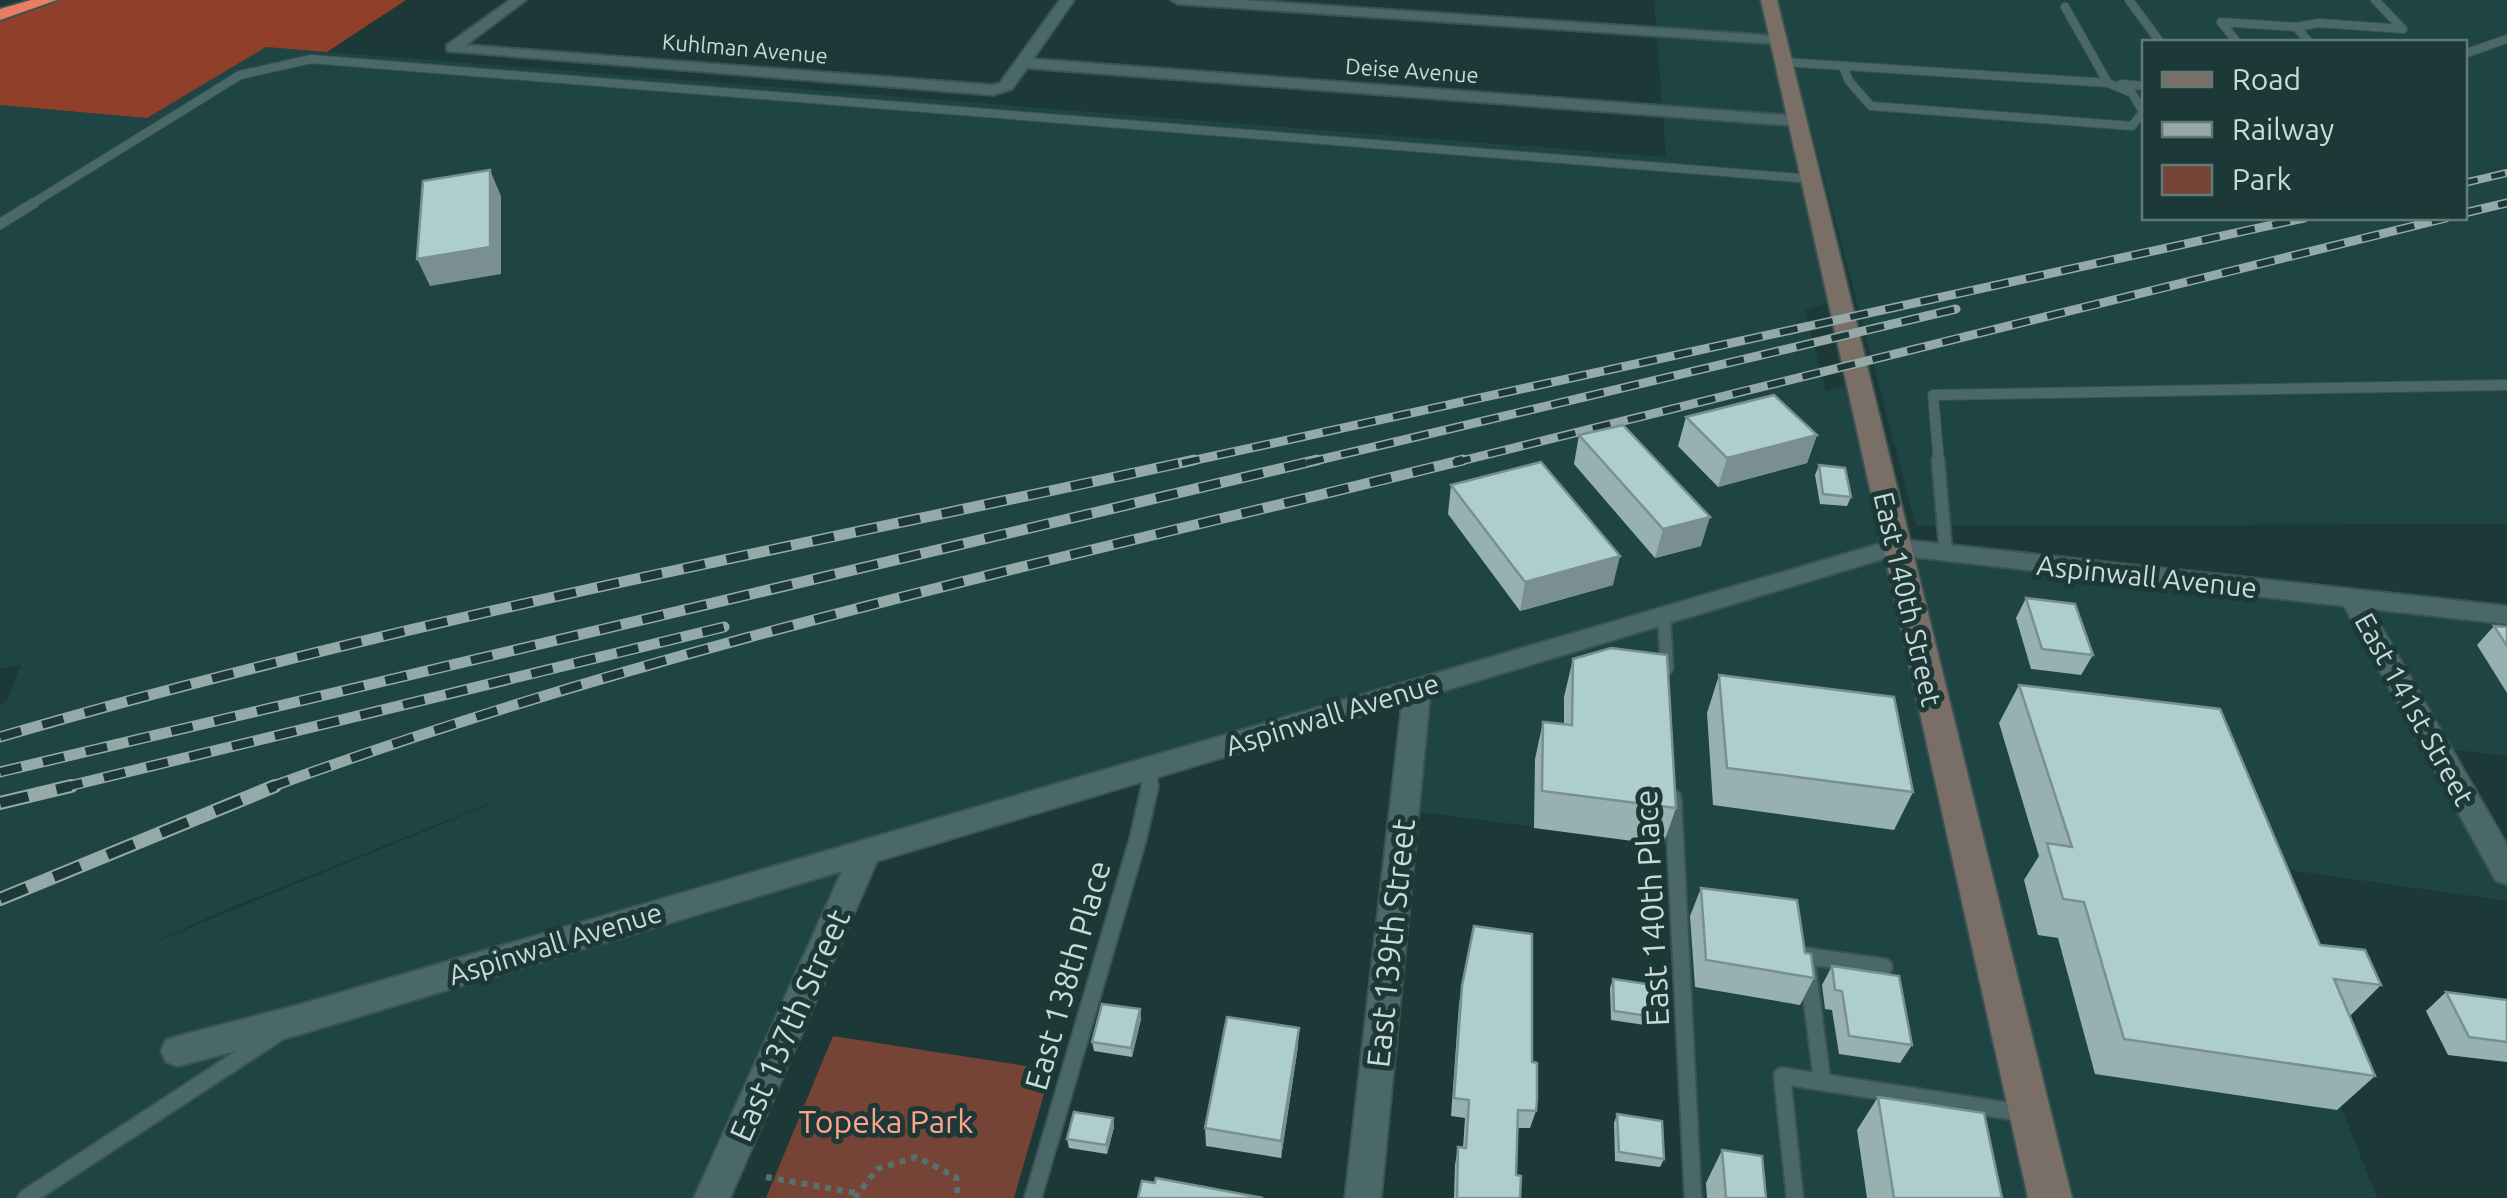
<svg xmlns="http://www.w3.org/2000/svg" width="2507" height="1198" viewBox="0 0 2507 1198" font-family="Ubuntu,sans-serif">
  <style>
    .built { fill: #1e4444; fill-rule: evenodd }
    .green { fill: #754437 }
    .forest { fill: #90402a }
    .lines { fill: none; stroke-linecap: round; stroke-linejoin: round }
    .lane-far3-casing { stroke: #3b5353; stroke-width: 10 }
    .lane-far2-casing { stroke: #3b5353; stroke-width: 12 }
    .lane-far1-casing { stroke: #3b5353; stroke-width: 16 }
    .lane-casing { stroke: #3b5353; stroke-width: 20 }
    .street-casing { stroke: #3b5353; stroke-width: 4 }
    .secondary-casing { stroke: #3b5353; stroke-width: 4 }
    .highway-casing { stroke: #3b5353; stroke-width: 4 }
    .path { stroke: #58706f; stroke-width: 6; stroke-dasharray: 6 6; stroke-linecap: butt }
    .lane-far3 { stroke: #4b6868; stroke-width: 8 }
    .lane-far2 { stroke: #4b6868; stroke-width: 10 }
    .lane-far1 { stroke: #4b6868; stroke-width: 12 }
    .lane { stroke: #4b6868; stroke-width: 16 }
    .street { fill: #4b6868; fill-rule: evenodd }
    .secondary { fill: #7a6f66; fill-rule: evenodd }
    .highway { fill: #e97e61; fill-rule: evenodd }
    .rail-far3-casing { stroke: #95a9a8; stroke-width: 8 }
    .rail-far2-casing { stroke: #95a9a8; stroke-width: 9 }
    .rail-far1-casing { stroke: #95a9a8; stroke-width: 11 }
    .rail-casing { stroke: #95a9a8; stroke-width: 14 }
    .rail-far3 { stroke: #1c3837; stroke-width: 5; stroke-dasharray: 14; stroke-linecap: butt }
    .rail-far2 { stroke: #1c3837; stroke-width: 6; stroke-dasharray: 18; stroke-linecap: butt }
    .rail-far1 { stroke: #1c3837; stroke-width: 8; stroke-dasharray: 22; stroke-linecap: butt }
    .rail { stroke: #1c3837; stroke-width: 10; stroke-dasharray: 29; stroke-linecap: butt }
    .wall { fill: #96b1b0 }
    .shaded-wall { fill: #7a9090 }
    .building { fill: #aececd; stroke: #7a9090; stroke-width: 2.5 }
    .labels { text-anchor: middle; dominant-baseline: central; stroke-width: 10; stroke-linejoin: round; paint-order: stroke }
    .far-street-label { font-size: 22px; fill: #cadad9; stroke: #1c3837 }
    .street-label { font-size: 28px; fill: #cadad9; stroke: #1c3837 }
    .near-street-label { font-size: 32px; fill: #cadad9; stroke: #1c3837 }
    .near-park-label { font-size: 32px; fill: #ffa38a; stroke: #1c3837 }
  </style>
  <rect width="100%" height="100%" fill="#1c3837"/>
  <path class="built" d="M1654,0H1770L1838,299L1805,310L1826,391L1859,382L1896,547L2507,615V756L2438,748L2507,872V901L2245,864L2377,1198H1693L1675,845L1404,810L1417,689L866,852L712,1198H0V704L6,702L21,665L0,669V105L147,118L266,47L1666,157ZM488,804V805L143,947L232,907Z
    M1777,0H2507V524L1916,526ZM2144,42H2464V218H2144Z"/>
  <path class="green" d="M833,1036L1051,1070L1014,1198H766Z"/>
  <path class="forest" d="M49,0H406L327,52L266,47L147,118L0,105V15Z"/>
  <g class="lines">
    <g class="lane-far3-casing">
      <path id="lane-far3" d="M2129,0L2160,42
        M2296,27L2319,23L2403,29L2375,0
        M2237,42L2221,22L2296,27L2309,42
        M2464,54L2507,39
        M1784,62L2108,83L2065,7
        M1843,66L1849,81L1871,106L2132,126L2143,112L2132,93L2108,83
        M2121,84L2144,86
        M30,205L240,75L311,59L1811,179"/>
    </g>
    <g class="lane-far2-casing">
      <path id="lane-far2" d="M0,224L34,203
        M1939,463L1933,395L2507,385"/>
    </g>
    <g class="lane-far1-casing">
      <path id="lane-far1" d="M1938,460L1946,553
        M1664,616L1667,668
        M1149,788L1154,767"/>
    </g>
    <g class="lane-casing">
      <path id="lane" d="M1673,798L1693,1198
        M1822,1079L1806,956L1884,967
        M26,1198L275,1035
        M1033,1198L1138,839L1150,786
        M1795,1198L1782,1076L2022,1113"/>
    </g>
    <g class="street-casing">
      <path id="street" d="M510,0H526L466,45L992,85L1000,83L1060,0H1074L1033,59L1798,116L1806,121L1798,126L1027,68L1012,89L993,95L447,51V45Z
        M1171,0H1242L1779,36L1786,40L1779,44L1178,4Z
        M1896,539L2507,606V624L2371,609L2507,845V884L2496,881L2344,606L1896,555L1430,695L1381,1198H1345L1402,704L877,861L730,1198H694L842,871L298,1035L178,1066L166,1062L161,1051L166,1040L178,1036L298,1005Z"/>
    </g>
    <g class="secondary-casing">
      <path id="secondary" d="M1761,0H1777L2072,1198H2028Z"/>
    </g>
    <g class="highway-casing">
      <path id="highway" d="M31,0H57L0,20V9Z"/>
    </g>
    <path class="path" d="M766,1177L856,1193
      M855,1198L877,1169L916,1157L956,1177L958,1198"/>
    <use href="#lane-far3" class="lane-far3"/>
    <use href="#lane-far2" class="lane-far2"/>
    <use href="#lane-far1" class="lane-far1"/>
    <use href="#lane" class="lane"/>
    <use href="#street" class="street"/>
    <use href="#secondary" class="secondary"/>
    <use href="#highway" class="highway"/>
    <g class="rail-far3-casing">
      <path id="rail-far3" d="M2464,183L2507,173
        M2498,205L2507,203"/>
    </g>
    <g class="rail-far2-casing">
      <path id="rail-far2" d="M2464,213L2507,203
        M1182,463L2304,218
        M1306,463L1956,309
        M1453,463L2446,218"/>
    </g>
    <g class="rail-far1-casing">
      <path id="rail-far1" d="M0,737C392,622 795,547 1194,460
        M0,772L1317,460
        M61,788L724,627
        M268,788C657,645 1062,559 1463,460"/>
    </g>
    <g class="rail-casing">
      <path id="rail" d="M0,803L71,786
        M0,899L275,786"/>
    </g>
    <use href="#rail-far3" class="rail-far3"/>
    <use href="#rail-far2" class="rail-far2"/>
    <use href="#rail-far1" class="rail-far1"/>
    <use href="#rail" class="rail"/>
  </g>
  <path class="wall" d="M1686,417L1817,435L1807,463L1718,487L1678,446Z
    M1579,435L1701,546L1655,558L1574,464Z
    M1819,465L1851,497L1847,506L1820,504L1815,475Z
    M1451,485L1613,585L1520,611L1448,514Z
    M2026,598L2093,655L2081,675L2031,669L2016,618Z
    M2494,626L2507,627V693L2477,645Z
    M1573,659L1676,808L1663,845L1534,828L1535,759L1543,722L1564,724V697Z
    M1719,675L1913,792L1894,830L1713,805L1707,713Z
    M2019,685L2320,945L2381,985L2350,1016L2375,1076L2337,1110L2095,1074L2058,938L2038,935L2024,880L2039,856L1999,723Z
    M1701,888L1805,953L1814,978L1800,1005L1695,987L1690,916Z
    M1474,926L1532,1062L1536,1111L1530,1128H1518L1516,1175L1520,1198H1454L1455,1165L1458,1147L1463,1148L1465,1118L1451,1116L1459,1004Z
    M1832,966L1912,1045L1900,1063L1839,1054L1832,1010L1825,1009L1822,985Z
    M1613,979L1662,1018L1658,1027L1611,1020L1610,988Z
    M2446,992L2507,1000V1062L2448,1055L2426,1011Z
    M1140,1009L1141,1019L1132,1057L1094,1051L1092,1042Z
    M1298,1046L1281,1158L1206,1146L1205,1128Z
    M1878,1097L2002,1198H1867L1857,1130Z
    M1617,1114L1664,1159L1660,1167L1615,1161L1614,1123Z
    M1113,1118L1114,1127L1107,1154L1069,1148L1067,1139Z
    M1722,1150L1766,1198H1707L1706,1183Z"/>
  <path class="shaded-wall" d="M490,170L501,196V274L430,286L417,259Z
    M1817,435L1807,463L1718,487L1727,458Z
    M1710,517L1701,546L1655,558L1663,529Z
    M1620,556L1613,585L1520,611L1525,582Z
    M1140,1009L1141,1019L1132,1057L1131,1048Z
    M1299,1028L1298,1046L1281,1158V1141Z
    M1113,1118L1114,1127L1107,1154L1106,1145Z"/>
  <path class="building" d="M490,170V247L417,259L423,181Z
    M1774,395L1817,435L1727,458L1686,417Z
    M1623,425L1710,517L1663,529L1579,435Z
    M1541,462L1620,556L1525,582L1451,485Z
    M1819,465L1845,468L1851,497L1823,494Z
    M2026,598L2075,604L2093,655L2042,649Z
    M2494,626L2507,627V646Z
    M1611,648L1667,655L1676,808L1542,791L1543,722L1572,725L1573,659Z
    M1719,675L1894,697L1913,792L1727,768Z
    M2019,685L2220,709L2320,945L2365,950L2381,985L2334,979L2375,1076L2124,1039L2084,902L2063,899L2047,843L2072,847Z
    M1701,888L1797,900L1805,953L1811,954L1814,978L1706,960Z
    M1474,926L1532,934V1062L1537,1063V1100L1536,1111L1518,1110L1516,1175L1521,1176L1520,1198H1457L1458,1147L1466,1148L1469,1100L1454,1098L1462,986Z
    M1832,966L1899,976L1912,1045L1849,1036L1842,991L1835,990Z
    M1613,979L1660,986L1662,1018L1614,1011Z
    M2446,992L2507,1000V1042L2469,1037Z
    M1102,1004L1140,1009L1131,1048L1092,1042Z
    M1227,1017L1299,1028L1281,1141L1205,1128Z
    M1878,1097L1984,1113L2002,1198H1894Z
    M1074,1112L1113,1118L1106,1145L1067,1139Z
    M1617,1114L1662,1121L1664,1159L1619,1152Z
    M1722,1150L1762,1156L1766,1198H1726Z
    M1156,1178L1263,1198H1138L1142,1181L1155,1183Z"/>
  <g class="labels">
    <g class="far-street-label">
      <text transform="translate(745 48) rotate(5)">Kuhlman Avenue</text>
      <text transform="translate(1412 70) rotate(4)">Deise Avenue</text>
    </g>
    <g class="street-label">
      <text transform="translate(2147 576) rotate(6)">Aspinwall Avenue</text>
      <text transform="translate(1908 599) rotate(77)">East 140th Street</text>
      <text transform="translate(2415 709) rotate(61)">East 141st Street</text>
      <text transform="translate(1332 714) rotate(-17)">Aspinwall Avenue</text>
      <text transform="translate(555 943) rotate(-17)">Aspinwall Avenue</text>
    </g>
    <g class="near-street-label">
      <text transform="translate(1651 908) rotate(-93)">East 140th Place</text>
      <text transform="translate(1390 943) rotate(-84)">East 139th Street</text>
      <text transform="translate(1067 975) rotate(-74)">East 138th Place</text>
      <text transform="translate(789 1025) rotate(-66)">East 137th Street</text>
    </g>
    <g class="near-park-label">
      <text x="886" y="1121">Topeka Park</text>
    </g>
  </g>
  <rect x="2142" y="40" width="325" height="180" fill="#1c3837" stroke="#627978" stroke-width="2.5"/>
  <rect x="2162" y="72" width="50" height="15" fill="#7a6f66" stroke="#627978" stroke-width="2.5"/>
  <text x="2232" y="90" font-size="30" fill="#cadad9">Road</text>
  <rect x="2162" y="122" width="50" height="15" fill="#95a9a8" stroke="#627978" stroke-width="2.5"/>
  <text x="2232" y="140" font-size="30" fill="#cadad9">Railway</text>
  <rect x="2162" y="165" width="50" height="30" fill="#754437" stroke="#627978" stroke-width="2.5"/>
  <text x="2232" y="190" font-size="30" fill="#cadad9">Park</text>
</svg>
